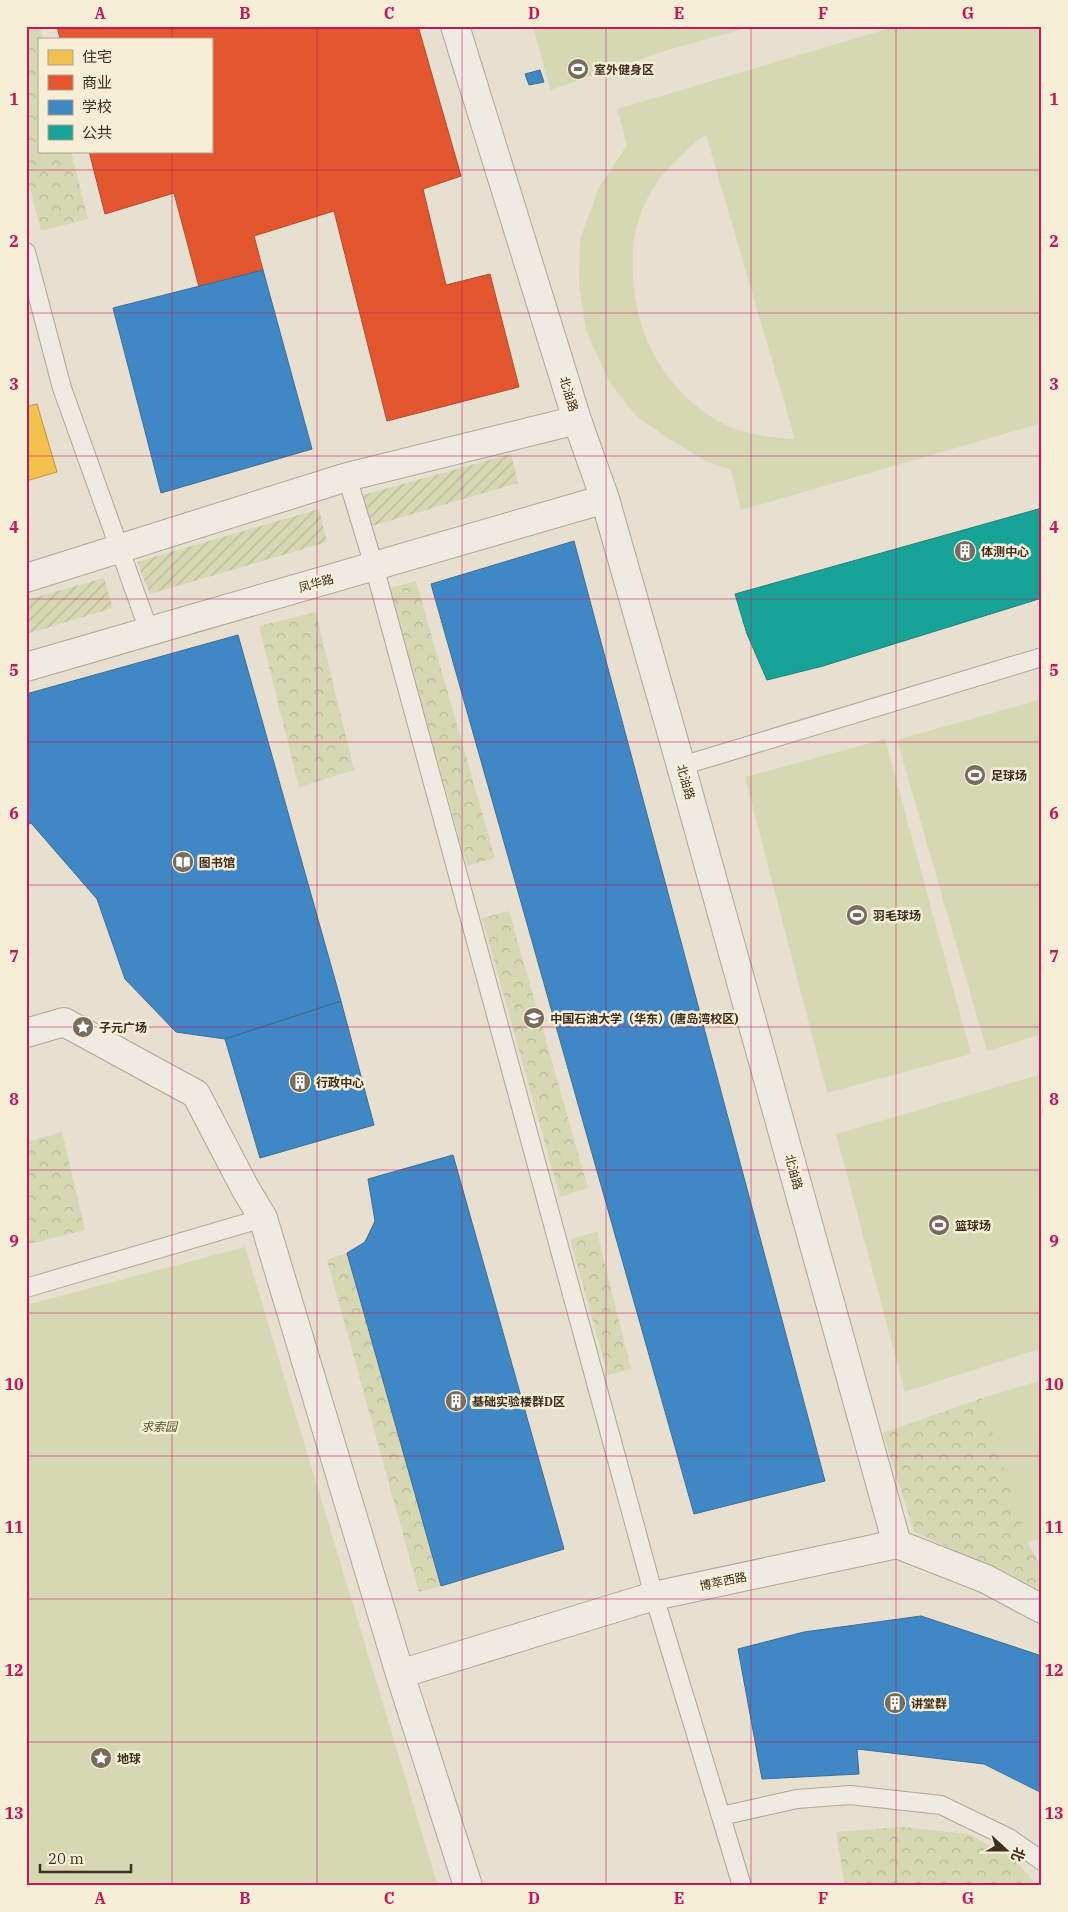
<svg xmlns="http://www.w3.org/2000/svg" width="1068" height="1912" viewBox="0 0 1068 1912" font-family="'IBM Plex Serif','Noto Sans SC',serif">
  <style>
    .forest { fill: url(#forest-crowns) }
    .park { fill: #d6d7b3; fill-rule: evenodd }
    .garden { fill: url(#garden-furrows) }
    .homes { fill: #f2c14e; stroke: #bc9540 }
    .shops { fill: #e4572e; stroke: #b24b2a }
    .schools { fill: #3f88c5; stroke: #3e6d94 }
    .public { fill: #17a398; stroke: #228074 }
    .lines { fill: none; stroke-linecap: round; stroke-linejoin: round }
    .service-casing { stroke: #ada599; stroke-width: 20 }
    .minor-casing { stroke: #ada599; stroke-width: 30 }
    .service { stroke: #efebe3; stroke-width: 18 }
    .minor { stroke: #efebe3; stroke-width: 28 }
    .grid { fill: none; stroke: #c2185b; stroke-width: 1; stroke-opacity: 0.55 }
    .labels { text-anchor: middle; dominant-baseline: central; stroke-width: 5; stroke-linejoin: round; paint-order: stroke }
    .poi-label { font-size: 12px; font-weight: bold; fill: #3d2e20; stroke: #f7eed8; text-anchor: start }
    .street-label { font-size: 12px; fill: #3d2e20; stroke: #f7eed8 }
    .park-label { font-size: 12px; font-style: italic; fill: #4d5a26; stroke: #f7eed8 }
    .neatline { fill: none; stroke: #c2185b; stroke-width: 2 }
    .grid-label { font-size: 16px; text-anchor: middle; font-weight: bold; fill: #c2185b }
  </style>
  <defs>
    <pattern id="forest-crowns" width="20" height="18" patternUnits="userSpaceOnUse" patternTransform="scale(1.25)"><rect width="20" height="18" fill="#d6d7b3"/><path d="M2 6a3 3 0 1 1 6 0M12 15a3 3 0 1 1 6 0" fill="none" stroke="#b9b99a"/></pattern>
    <pattern id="garden-furrows" width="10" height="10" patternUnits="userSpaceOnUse" patternTransform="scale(1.25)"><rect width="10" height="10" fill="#d6d7b3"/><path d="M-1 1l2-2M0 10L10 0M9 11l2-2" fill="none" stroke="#b9b99a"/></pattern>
  </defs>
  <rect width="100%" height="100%" fill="#e7e0d1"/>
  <path class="forest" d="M26,26H40L43,39H39V151H71L88,219L41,231L26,172Z
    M416,581L495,858L467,866L389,588Z
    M316,612L354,770L299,787L259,626Z
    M509,911L588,1188L560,1197L482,918Z
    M62,1132L85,1230L26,1245V1142Z
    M597,1232L631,1369L608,1375L570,1239Z
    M347,1253L441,1586L419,1592L327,1260Z
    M982,1398L1027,1542L1042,1567V1590L914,1532L883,1433Z
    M902,1827L969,1834L1014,1859L1033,1881L1030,1886H845L836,1832Z"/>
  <path class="park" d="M533,26H754L671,49L550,90Z
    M897,26H1042V423L741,510L731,470L706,461L672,441L636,416L609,381L586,331L579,286L580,240L598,189L627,145L617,109ZM706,135L795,439C771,437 746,435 724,424C667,395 634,335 633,272C632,254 633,236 639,219C647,193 663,172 683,154C690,147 698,139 706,135Z
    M1042,699V1034L987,1051L897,740Z
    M885,739L971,1054L827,1093L745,777Z
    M1042,1074V1348L905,1392L836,1134Z
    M245,1247L438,1886H26V1305Z
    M1042,1380V1538L1027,1542L982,1398Z"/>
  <path class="garden" d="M511,454L518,483L372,526L363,495Z
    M319,509L327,542L150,594L137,562Z
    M104,578L113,608L26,634V600Z"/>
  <path class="homes" d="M37,404L57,472L26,481V407Z"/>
  <path class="shops" d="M57,26H418L461,176L423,189L446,285L490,274L519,387L387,421L334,211L254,236L263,270L199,287L174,193L105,214L89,151H211V39H60Z"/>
  <path class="schools" d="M540,70L544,82L529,85L525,74Z
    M263,270L312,449L161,493L113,308Z
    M574,541L825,1481L694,1514L431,584Z
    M238,635L341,1001L225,1039L176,1032L125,979L97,899L31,823L26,825V694Z
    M341,1001L374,1125L260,1158L225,1039Z
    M453,1155L564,1549L441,1586L347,1253L365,1242L375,1221L368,1179Z
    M921,1616L1042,1656V1793L984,1764L857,1749L859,1774L762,1779L738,1649L804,1632Z"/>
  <path class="public" d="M1042,508V598L823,666L767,680L747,634L735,594Z"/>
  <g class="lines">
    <g class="service-casing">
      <path id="service" d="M26,252L62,388L149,631
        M347,477L374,566L654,1596L742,1886
        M681,766L1042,657
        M26,1288L263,1218
        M721,1816L797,1799L850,1795L941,1805L1009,1838L1042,1861"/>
    </g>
    <g class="minor-casing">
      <path id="minor" d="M455,26L577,420L605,499L681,766L897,1544
        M26,578L347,477L577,420
        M26,667L605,499
        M26,1033L64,1022L196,1094L245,1188L263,1218L400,1674L468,1886
        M400,1674L654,1596L897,1544L986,1579L1042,1609"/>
    </g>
    <use href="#service" class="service"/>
    <use href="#minor" class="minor"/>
  </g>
  <path class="grid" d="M172,26V39M317,26V1886M462,26V1886M606,26V1886M751,26V1886M896,26V1886M172,151V1886M26,170H1042M26,313H1042M26,456H1042M26,599H1042M26,742H1042M26,885H1042M26,1027H1042M26,1170H1042M26,1313H1042M26,1456H1042M26,1599H1042M26,1742H1042"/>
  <defs>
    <g id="stadium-disc" transform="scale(1.125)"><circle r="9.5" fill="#786c5e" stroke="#f7eed8"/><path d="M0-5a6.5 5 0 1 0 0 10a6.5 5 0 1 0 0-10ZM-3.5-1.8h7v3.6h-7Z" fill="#fff"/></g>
    <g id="building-disc" transform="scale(1.125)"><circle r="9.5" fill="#786c5e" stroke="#f7eed8"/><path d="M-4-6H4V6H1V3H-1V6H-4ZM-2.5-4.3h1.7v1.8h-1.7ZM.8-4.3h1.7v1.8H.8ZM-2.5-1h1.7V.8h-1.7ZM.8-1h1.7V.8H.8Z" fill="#fff"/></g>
    <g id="library-disc" transform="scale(1.125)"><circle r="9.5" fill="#786c5e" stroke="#f7eed8"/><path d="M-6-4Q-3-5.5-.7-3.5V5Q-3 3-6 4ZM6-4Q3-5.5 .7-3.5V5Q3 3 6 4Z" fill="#fff"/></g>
    <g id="university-disc" transform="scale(1.125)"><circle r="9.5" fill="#786c5e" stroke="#f7eed8"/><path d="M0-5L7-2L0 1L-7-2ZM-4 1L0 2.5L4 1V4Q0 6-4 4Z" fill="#fff"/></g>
    <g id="sight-disc" transform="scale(1.125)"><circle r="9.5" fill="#786c5e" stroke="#f7eed8"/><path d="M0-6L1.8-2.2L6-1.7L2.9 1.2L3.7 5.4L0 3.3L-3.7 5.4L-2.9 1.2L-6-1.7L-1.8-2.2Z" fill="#fff"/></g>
  </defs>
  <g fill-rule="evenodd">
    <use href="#stadium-disc" x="578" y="69"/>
    <use href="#building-disc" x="965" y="551"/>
    <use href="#stadium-disc" x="975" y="775"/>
    <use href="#library-disc" x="183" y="862"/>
    <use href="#stadium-disc" x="857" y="915"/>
    <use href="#university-disc" x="534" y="1018"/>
    <use href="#sight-disc" x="83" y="1027"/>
    <use href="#building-disc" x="300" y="1082"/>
    <use href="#stadium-disc" x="939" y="1225"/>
    <use href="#building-disc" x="456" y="1401"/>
    <use href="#building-disc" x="895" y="1703"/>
    <use href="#sight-disc" x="101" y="1758"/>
  </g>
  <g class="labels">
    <g class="poi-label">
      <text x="594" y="69">室外健身区</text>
      <text x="981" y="551">体测中心</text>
      <text x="991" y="775">足球场</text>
      <text x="199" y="862">图书馆</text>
      <text x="873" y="915">羽毛球场</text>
      <text x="550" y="1018">中国石油大学（华东）(唐岛湾校区)</text>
      <text x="99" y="1027">子元广场</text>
      <text x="316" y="1082">行政中心</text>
      <text x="955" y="1225">篮球场</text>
      <text x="472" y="1401">基础实验楼群D区</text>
      <text x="911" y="1703">讲堂群</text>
      <text x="117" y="1758">地球</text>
    </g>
    <g class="street-label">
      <text transform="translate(569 394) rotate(73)">北油路</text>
      <text transform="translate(316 583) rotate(-16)">凤华路</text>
      <text transform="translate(686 782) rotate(74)">北油路</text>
      <text transform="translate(794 1172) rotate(75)">北油路</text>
      <text transform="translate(723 1581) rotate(-12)">博萃西路</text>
    </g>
    <g class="park-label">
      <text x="159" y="1426">求索园</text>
    </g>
  </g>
  <rect width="1068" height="1912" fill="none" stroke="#f7eed8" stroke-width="55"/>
  <rect x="38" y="38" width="175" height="115" fill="#f7eed8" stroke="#ada18e"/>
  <rect x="48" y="50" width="25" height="15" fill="#f2c14e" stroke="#ada18e"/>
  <text x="82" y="62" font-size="15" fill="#3d2e20">住宅</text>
  <rect x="48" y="75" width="25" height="15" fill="#e4572e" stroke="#ada18e"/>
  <text x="82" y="88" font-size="15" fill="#3d2e20">商业</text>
  <rect x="48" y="100" width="25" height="15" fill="#3f88c5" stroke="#ada18e"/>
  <text x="82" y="112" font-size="15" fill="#3d2e20">学校</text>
  <rect x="48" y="125" width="25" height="15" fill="#17a398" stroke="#ada18e"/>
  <text x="82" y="138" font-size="15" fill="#3d2e20">公共</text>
  <g transform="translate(1006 1850) rotate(111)" stroke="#f7eed8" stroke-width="4" paint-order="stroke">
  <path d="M0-4L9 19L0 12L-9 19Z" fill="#3d2e20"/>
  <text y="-8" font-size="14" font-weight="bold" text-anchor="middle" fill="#3d2e20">北</text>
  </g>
  <path d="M40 1864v8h91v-8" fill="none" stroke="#3d2e20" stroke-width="2.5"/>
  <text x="48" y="1864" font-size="15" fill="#3d2e20" stroke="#f7eed8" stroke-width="4" paint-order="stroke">20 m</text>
  <rect x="28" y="28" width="1012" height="1856" class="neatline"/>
  <g class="grid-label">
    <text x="100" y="19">A</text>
    <text x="245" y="19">B</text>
    <text x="389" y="19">C</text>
    <text x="534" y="19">D</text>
    <text x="679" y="19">E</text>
    <text x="823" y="19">F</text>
    <text x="968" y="19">G</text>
    <text x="14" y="105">1</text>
    <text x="1054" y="105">1</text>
    <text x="14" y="247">2</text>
    <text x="1054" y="247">2</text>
    <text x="14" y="390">3</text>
    <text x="1054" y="390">3</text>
    <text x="14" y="533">4</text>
    <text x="1054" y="533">4</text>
    <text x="14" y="676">5</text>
    <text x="1054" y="676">5</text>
    <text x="14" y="819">6</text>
    <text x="1054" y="819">6</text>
    <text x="14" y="962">7</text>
    <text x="1054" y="962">7</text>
    <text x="14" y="1105">8</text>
    <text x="1054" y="1105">8</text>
    <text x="14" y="1247">9</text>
    <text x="1054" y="1247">9</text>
    <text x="14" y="1390">10</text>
    <text x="1054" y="1390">10</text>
    <text x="14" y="1533">11</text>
    <text x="1054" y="1533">11</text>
    <text x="14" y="1676">12</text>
    <text x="1054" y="1676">12</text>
    <text x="14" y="1819">13</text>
    <text x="1054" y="1819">13</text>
    <text x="100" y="1904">A</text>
    <text x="245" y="1904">B</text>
    <text x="389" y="1904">C</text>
    <text x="534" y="1904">D</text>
    <text x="679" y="1904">E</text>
    <text x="823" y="1904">F</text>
    <text x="968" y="1904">G</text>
  </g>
</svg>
